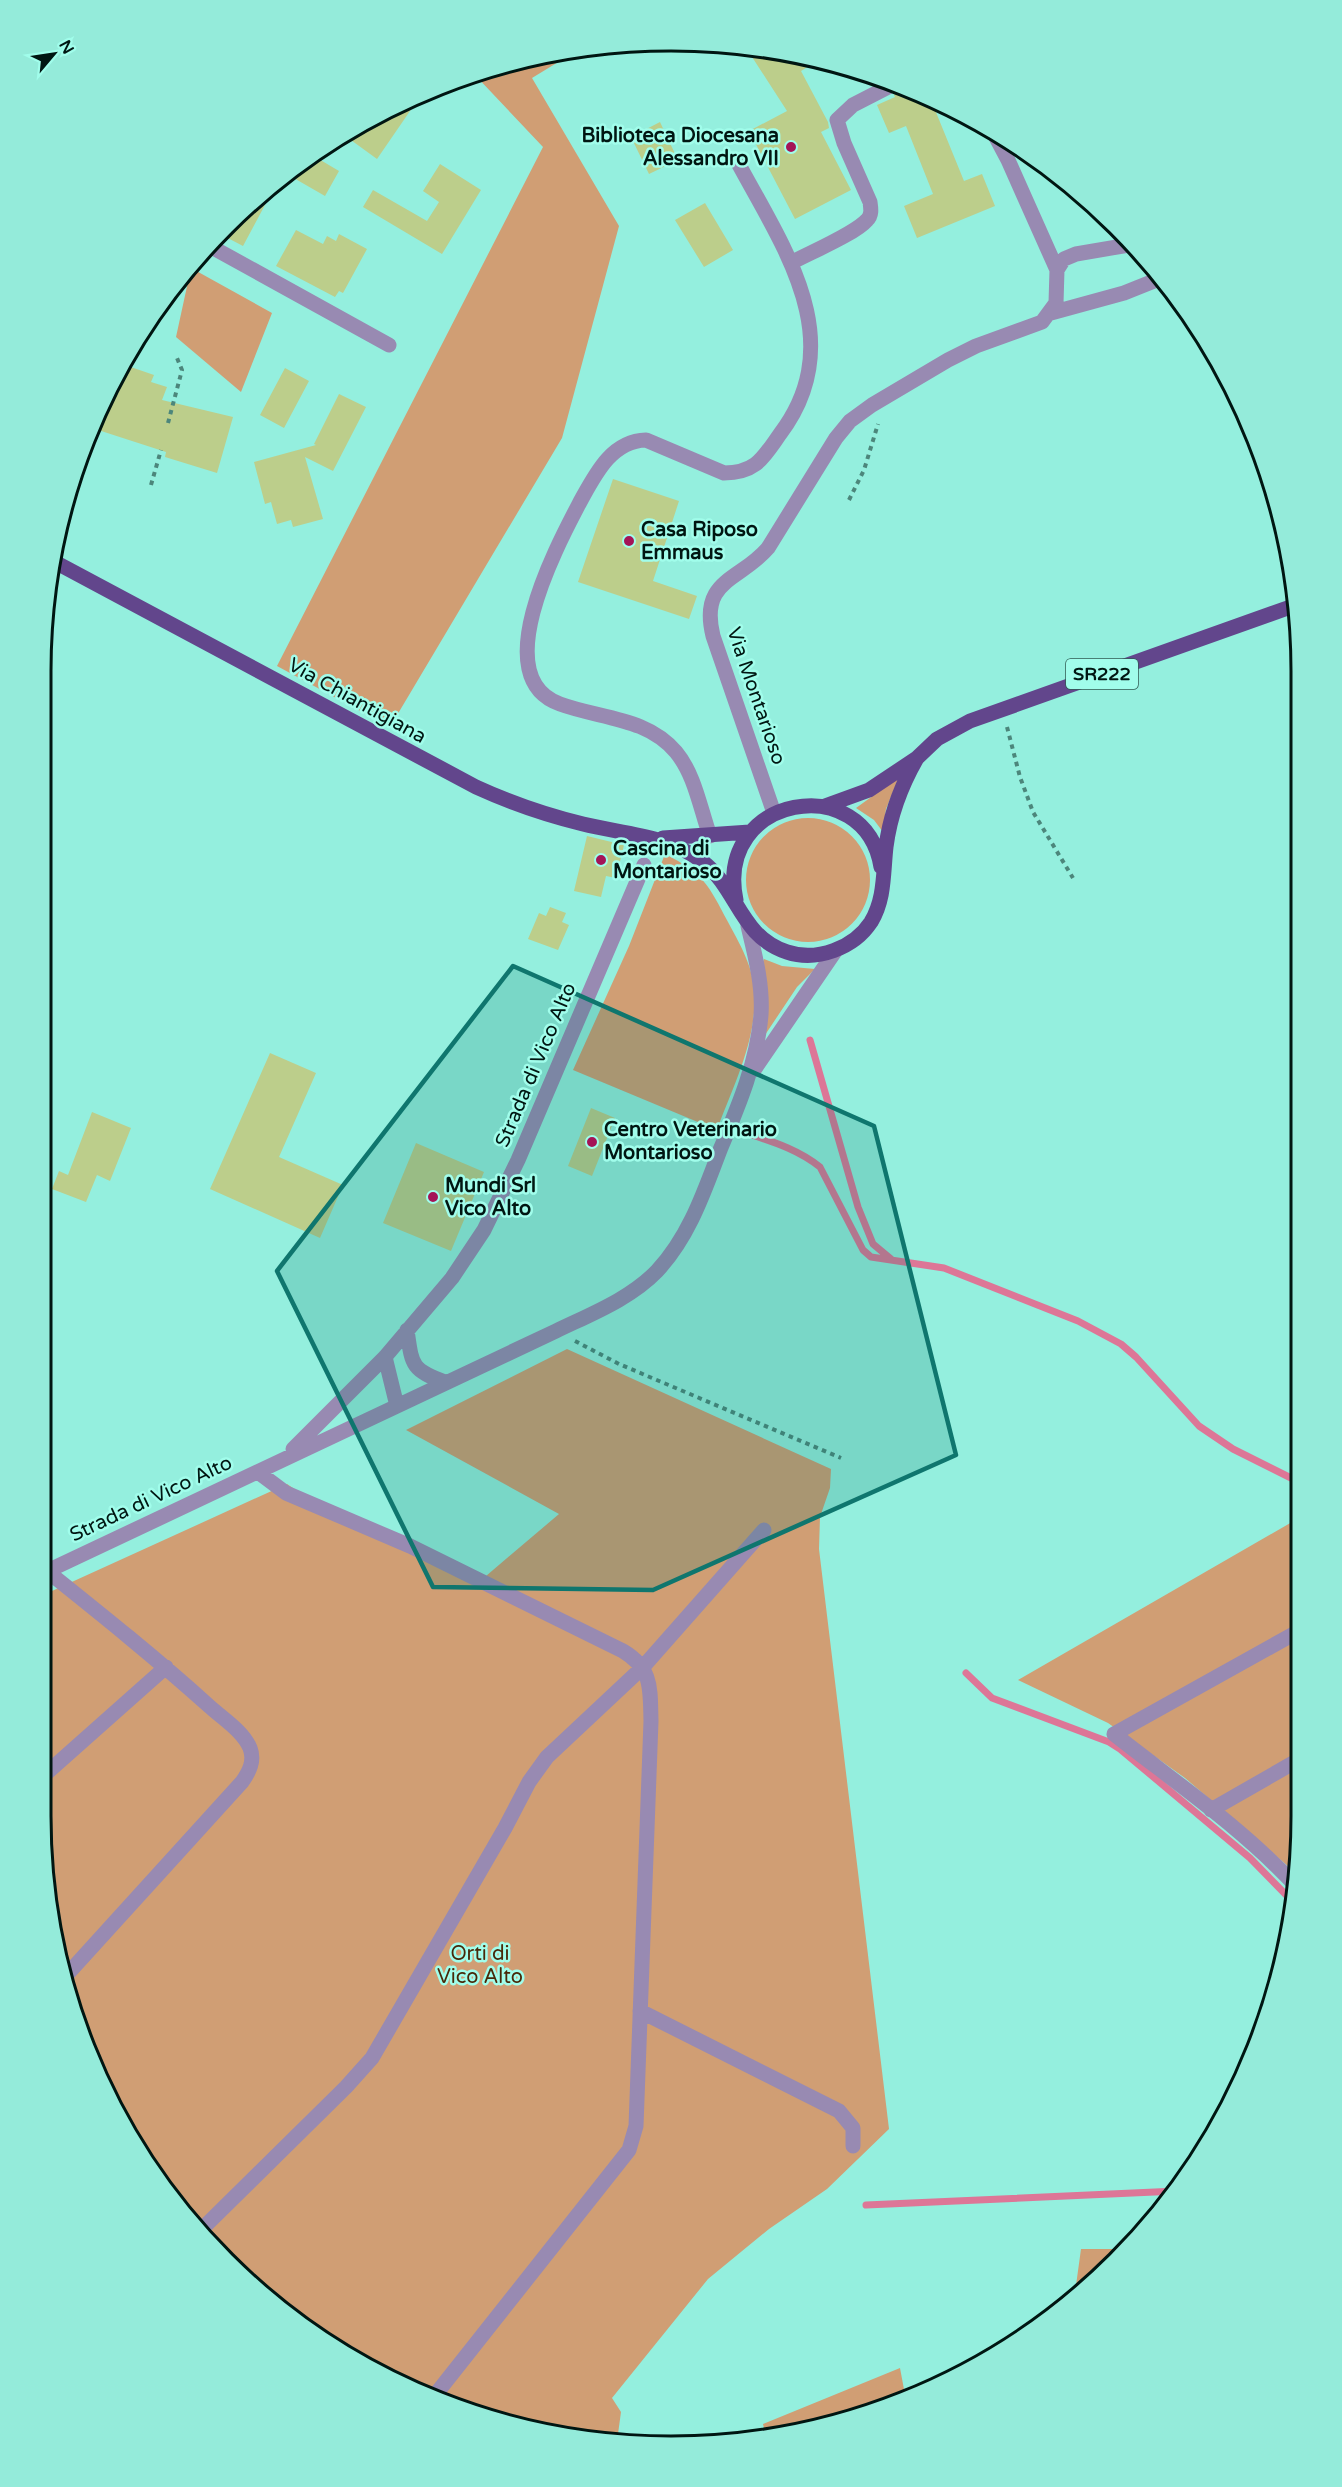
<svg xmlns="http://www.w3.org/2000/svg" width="1342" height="2487" viewBox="0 0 1342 2487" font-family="'Varela Round',sans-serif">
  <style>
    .green { fill: #d09e74 }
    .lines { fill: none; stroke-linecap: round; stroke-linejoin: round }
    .stream { stroke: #dd7697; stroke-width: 7 }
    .building { fill: #bcce8b }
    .path { stroke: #4c867b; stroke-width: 4; stroke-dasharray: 4.5 4.5; stroke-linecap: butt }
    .minor { stroke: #988ab2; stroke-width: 15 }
    .major { stroke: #62468c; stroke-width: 15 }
    .marked { fill: #0f766e; fill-opacity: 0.2; stroke: #0f766e; stroke-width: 4.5; stroke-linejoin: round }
    .poi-dot { fill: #a41457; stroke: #a1fdeb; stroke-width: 2 }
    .labels { text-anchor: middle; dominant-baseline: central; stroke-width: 5; stroke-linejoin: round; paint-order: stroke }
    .shield { fill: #a1fdeb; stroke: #305b53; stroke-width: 1.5 }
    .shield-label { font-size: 18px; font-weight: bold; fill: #001612 }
    .poi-label { font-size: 20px; font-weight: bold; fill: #001612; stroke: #a1fdeb; text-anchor: start }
    .street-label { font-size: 20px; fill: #001612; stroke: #a1fdeb }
    .park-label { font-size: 20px; fill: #482808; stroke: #a1fdeb }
    .rim { fill: none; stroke: #001612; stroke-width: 3 }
  </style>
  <rect width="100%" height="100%" fill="#94efde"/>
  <path class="green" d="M578,50L532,78L619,226L562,438L390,727L277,666L543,147L475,75L507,62Z
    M191,268L272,313L241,392L176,337Z
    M899,777L886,809L883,832L874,820L856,808Z
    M746 880a62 62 0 1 1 124 0a62 62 0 1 1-124 0Z
    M665,854C704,874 708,884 728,922C735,935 743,949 748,963C769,1018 735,1080 717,1130L573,1070L629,946Z
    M764,959L782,966L815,969L797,987L765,1035L762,964Z
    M567,1349L831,1469L830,1488L820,1517L819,1549L889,2129L827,2189L769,2229L708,2279L612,2398L621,2412L618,2434L604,2441L508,2425L429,2398L321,2340L255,2290L171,2200L125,2131L74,2019L53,1939L41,1816V1596L287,1484L296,1490L486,1576L559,1514L406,1430Z
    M1299,1518L1300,1857L1297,1874L1185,1778L1108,1723L1018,1680Z
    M1081,2249H1125L1087,2290L1074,2300Z
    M900,2368L906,2400L834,2425L766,2436L763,2424Z"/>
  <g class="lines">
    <path class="stream" d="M810,1040L858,1207L873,1244L891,1259
      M752,1135C777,1143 800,1151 820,1167L863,1250L871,1257L944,1268L1078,1321L1121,1344L1136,1357L1199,1426L1233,1449L1299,1482
      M966,1673L992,1698L1109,1742L1120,1749L1250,1858L1293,1902
      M866,2205L1177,2191"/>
  </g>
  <path class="building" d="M745,46L817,61L801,71L828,122L829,128L821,132L851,190L795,219L749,131L787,111Z
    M900,86L931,100L964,181L982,174L995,206L917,238L904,206L933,194L906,126L889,133L877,105L895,97L894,95Z
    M421,95L377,159L344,135L392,106Z
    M660,122L678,160L649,174L631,137Z
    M312,155L339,171L325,196L285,173Z
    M440,164L481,190L442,254L363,207L373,190L427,221L439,202L423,191Z
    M271,186L274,188L243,246L220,234Z
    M705,203L733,250L704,267L675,220Z
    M296,230L323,244L327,236L336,241L339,234L367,249L343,293L339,291L335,297L276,266Z
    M122,364L154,375L151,382L167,387L162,400L233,417L217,473L165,457L166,452L95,429Z
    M285,368L309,381L284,428L260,415Z
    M339,394L366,407L333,471L305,457L323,519L293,527L291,520L277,524L271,502L265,504L254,462L316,445L314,444Z
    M613,479L679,501L653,581L697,596L689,619L578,582Z
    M587,836L624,845L616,878L606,876L601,897L574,891Z
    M550,907L566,913L562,922L569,925L558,950L528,939L539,913L546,916Z
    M270,1053L316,1073L279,1157L343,1185L320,1238L210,1189Z
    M591,1108L615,1118L592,1176L568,1166Z
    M92,1112L131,1128L110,1181L97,1175L86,1202L52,1189L59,1171L68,1175Z
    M416,1143L484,1172L451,1251L383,1223Z"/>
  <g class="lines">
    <path class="path" d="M168,423L182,370L177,358
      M151,485L161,450
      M849,500L864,470L878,424
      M1007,727L1020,777L1033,812L1073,878
      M575,1341L619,1364L841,1458"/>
    <path class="minor" d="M991,128L1008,160L1057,270
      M208,245L389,345
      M791,263C809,253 855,234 867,220C872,215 871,209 870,202L844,143L837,120L853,105L890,86
      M1051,313L1124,293L1159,279
      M774,813L713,636C699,579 740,581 768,548L836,438L850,421L872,405L948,360L976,346L1042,322L1056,303L1057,270L1064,259L1076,254L1129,245
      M710,836C700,808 695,775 676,752C646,717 601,719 560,704C486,678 557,546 580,502C595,475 611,441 646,440L724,473C756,473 763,458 780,434C851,340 783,247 737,161
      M754,1070L836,950
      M407,1330C412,1365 411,1370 445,1382
      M385,1357L397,1406
      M293,1449L385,1357L452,1278L484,1230L518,1160L644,865
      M258,1472L286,1493L410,1546L623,1651C653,1669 650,1689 651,1721L636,2126L629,2150L432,2399
      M47,1571C102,1615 157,1659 209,1706C222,1718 243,1731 250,1748C255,1761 249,1772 242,1782L63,1979
      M41,1574L556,1331C591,1314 630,1299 657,1271C689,1237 704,1192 720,1150C738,1107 757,1063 761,1015C763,985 755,955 748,926
      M41,1778L166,1667
      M1211,1810L1300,1759
      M1295,1885C1242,1828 1175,1782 1114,1734L1299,1631
      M640,2011L839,2111L853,2128V2146
      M200,2231L346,2087L372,2058L505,1828L529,1782L547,1757L643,1667L764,1530"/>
    <path class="major" d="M53,561L476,787C511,803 546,815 583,824C624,834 668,835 703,862C738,889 740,937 787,952C817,962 854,948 871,922C885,899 883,873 886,847C890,815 901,786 917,758
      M825,806L869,790L917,758L937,739L970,721L1296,605
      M663,838L750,832
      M736,900C714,795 865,769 881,867"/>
  </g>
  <path class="marked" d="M513,966L874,1126L956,1455L653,1590L433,1587L277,1271Z"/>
  <g class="poi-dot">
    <circle cx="791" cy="147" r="6"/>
    <circle cx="629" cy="541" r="6"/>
    <circle cx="601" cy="860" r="6"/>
    <circle cx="592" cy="1142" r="6"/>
    <circle cx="433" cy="1197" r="6"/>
  </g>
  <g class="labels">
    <rect class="shield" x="1066" y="659" width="72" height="30" rx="4.5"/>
    <g class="shield-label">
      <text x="1102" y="674">SR222</text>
    </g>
    <g class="poi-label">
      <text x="779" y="136" text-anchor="end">Biblioteca Diocesana<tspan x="779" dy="23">Alessandro VII</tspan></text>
      <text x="641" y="530">Casa Riposo<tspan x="641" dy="23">Emmaus</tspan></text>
      <text x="613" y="849">Cascina di<tspan x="613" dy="23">Montarioso</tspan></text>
      <text x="604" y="1130">Centro Veterinario<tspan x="604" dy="23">Montarioso</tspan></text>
      <text x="445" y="1186">Mundi Srl<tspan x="445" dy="23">Vico Alto</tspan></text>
    </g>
    <g class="street-label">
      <text transform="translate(756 696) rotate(71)">Via Montarioso</text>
      <text transform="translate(357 701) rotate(29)">Via Chiantigiana</text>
      <text transform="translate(536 1065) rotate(-67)">Strada di Vico Alto</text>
      <text transform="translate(151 1499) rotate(-25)">Strada di Vico Alto</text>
    </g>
    <g class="park-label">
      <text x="480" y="1954">Orti di<tspan x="480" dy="23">Vico Alto</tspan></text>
    </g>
  </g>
  <path d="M0 0H1342V2487H0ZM671 51H671A620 620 0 0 1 1291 671V1816A620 620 0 0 1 671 2436H671A620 620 0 0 1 51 1816V671A620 620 0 0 1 671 51Z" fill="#94ebda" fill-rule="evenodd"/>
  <path class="rim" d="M671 51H671A620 620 0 0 1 1291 671V1816A620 620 0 0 1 671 2436H671A620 620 0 0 1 51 1816V671A620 620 0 0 1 671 51Z"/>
  <g transform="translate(54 54) rotate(61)" stroke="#a1fdeb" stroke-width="4.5" paint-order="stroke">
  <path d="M0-4.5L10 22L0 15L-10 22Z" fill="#001612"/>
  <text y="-9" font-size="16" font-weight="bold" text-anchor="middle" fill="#001612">N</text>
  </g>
</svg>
